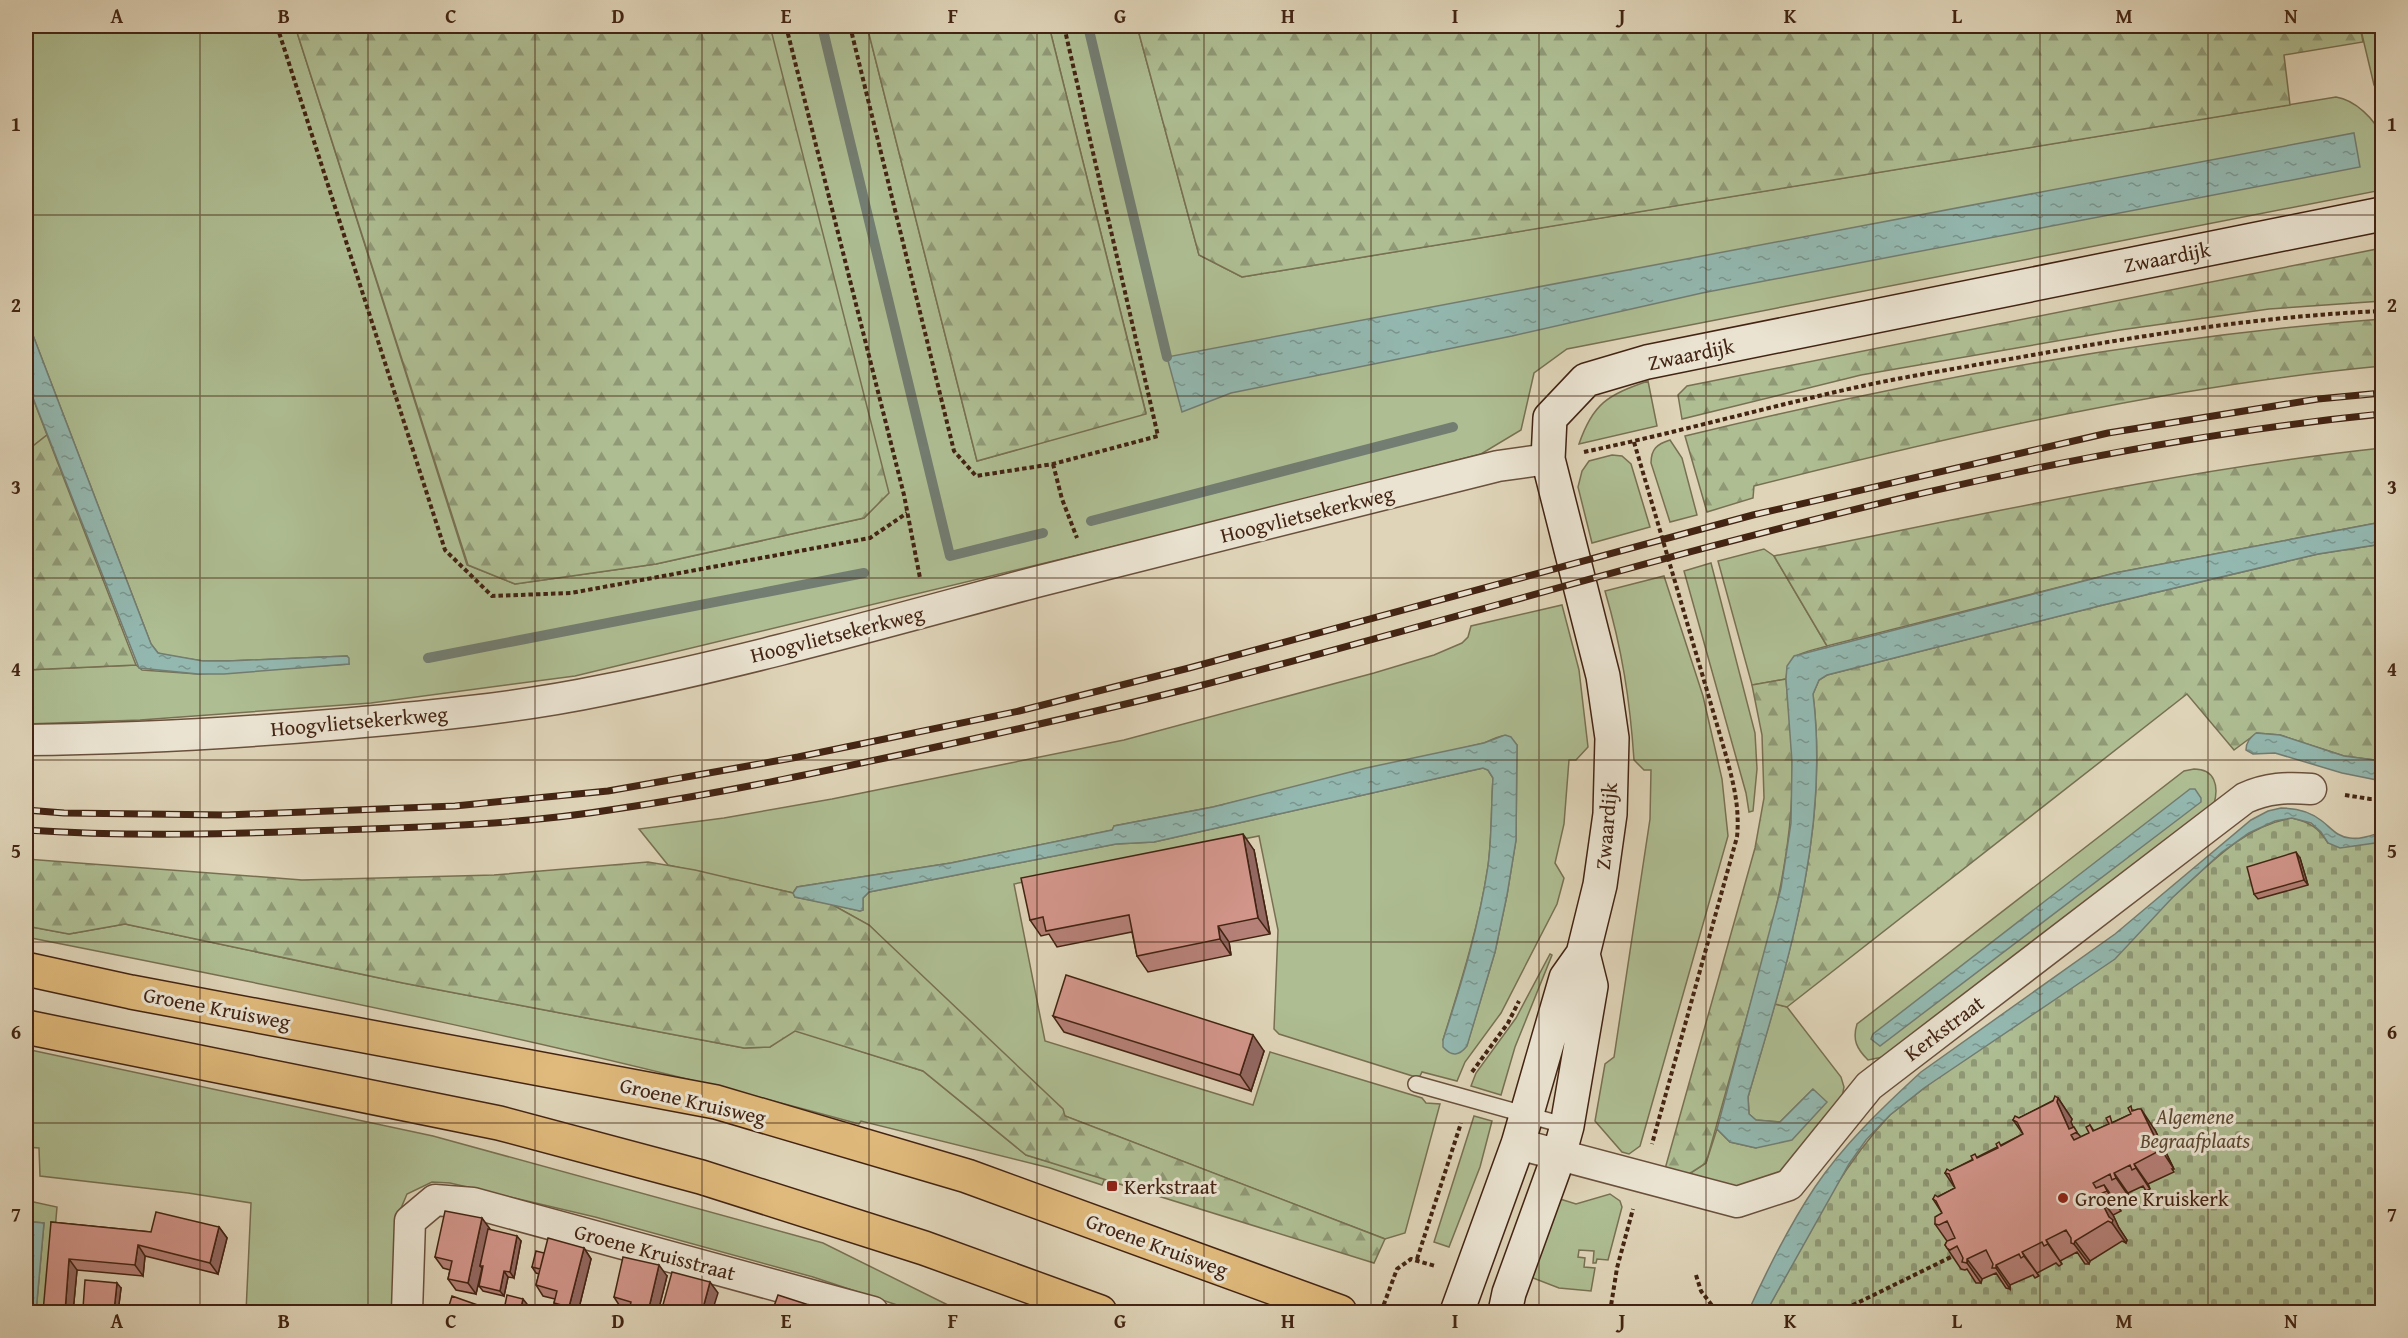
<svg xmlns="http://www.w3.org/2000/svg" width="2408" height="1338" viewBox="0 0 2408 1338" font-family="'Gentium Book Plus',serif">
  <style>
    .green { fill: #aebd92; stroke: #787052; stroke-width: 1.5 }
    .forest { fill: url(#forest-firs); stroke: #787052; stroke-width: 1.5 }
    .cemetery { fill: url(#cemetery-stones); stroke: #787052; stroke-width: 1.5 }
    .water { fill: url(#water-ripples); stroke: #737d71; stroke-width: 1.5 }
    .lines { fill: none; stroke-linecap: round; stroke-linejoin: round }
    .stream { stroke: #737d71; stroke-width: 10 }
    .lane-casing { stroke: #6a503c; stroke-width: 18 }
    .street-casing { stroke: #6a503c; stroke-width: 33 }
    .secondary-casing { stroke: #432413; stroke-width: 36 }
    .primary-casing { stroke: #432413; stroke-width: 36 }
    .path { stroke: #432413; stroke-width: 4; stroke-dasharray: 4.5 3; stroke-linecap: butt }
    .lane { stroke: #eae3d1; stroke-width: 15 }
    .street { stroke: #eae3d1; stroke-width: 30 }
    .secondary { stroke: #eae3d1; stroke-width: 33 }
    .primary { stroke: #e0ba7c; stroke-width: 33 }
    .rail-casing { stroke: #432413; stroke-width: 7 }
    .rail { stroke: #eae3d1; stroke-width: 4.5; stroke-dasharray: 14; stroke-linecap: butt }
    .wall { fill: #b58077; stroke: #432413; stroke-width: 1.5 }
    .shaded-wall { fill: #936861; stroke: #432413; stroke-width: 1.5 }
    .building { fill: #d2958a; stroke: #432413; stroke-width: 1.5 }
    .grid { fill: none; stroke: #432413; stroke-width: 1.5; stroke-opacity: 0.55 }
    .poi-dot { fill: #8f2418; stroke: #eae3d1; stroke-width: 2 }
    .labels { text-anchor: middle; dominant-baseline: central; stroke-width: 6; stroke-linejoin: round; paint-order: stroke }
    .street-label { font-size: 21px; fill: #432413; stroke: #eae3d1 }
    .park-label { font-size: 21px; font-style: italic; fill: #5e4a33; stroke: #eae3d1 }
    .poi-label { font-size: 21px; fill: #432413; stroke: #eae3d1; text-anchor: start }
    .neatline { fill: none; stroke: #432413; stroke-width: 2 }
    .grid-label { font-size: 20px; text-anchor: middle; font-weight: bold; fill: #432413 }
  </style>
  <defs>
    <pattern id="forest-firs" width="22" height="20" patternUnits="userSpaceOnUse" patternTransform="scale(1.5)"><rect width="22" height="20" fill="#aebd92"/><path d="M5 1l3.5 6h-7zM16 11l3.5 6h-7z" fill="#8f9976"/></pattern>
    <pattern id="cemetery-stones" width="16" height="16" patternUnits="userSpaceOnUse" patternTransform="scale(1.5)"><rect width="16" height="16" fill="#aebd92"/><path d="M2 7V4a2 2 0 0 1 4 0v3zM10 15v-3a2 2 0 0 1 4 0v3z" fill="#8f9976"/></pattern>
    <pattern id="water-ripples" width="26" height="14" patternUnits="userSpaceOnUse" patternTransform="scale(1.5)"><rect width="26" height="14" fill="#93b8b0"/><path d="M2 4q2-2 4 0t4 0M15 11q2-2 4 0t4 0" fill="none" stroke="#7a958e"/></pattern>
  </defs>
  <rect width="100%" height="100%" fill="#dfd4b8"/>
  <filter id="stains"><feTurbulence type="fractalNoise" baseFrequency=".00333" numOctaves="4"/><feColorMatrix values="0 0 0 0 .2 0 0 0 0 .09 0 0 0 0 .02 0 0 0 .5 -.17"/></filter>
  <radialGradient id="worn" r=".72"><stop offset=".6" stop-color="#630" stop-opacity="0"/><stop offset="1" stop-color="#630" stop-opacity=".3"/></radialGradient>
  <path class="green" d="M26,26H295L467,565L515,584L656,564L864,518L888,493L769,26H867L977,461L1146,413L1049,26H1137L1199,255L1242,277L2336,97C2355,100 2375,119 2382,137C2386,148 2382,177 2382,190L1567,349L1534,373L1521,430L1481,454L1207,524L575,676L371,703L140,720L26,724V670L136,665L142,670L198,674L349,664L347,656L228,661H203L164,655L158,653L151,644L26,317Z
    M2360,26H2382V99L2374,85Z
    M26,380L47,435L33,446L26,455Z
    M1648,381L1657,426L1579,444C1593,403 1608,395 1648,381Z
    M1670,440L1682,458L1697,515L1670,522L1651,463C1651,449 1657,444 1670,440Z
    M1612,455L1622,456L1631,464L1650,527L1592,543L1578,487L1582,471L1589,461Z
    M1764,549L1774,556L1827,646C1804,653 1788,651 1786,679L1752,685L1718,561Z
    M1711,563L1755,733L1757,769L1753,811L1749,812L1746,793L1684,571Z
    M1664,576L1703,696L1722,779L1728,836L1640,1146L1629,1154L1622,1152L1595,1121L1605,1064L1614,1057L1650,819L1651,770H1644L1634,760C1630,700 1622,649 1605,591Z
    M1562,605L1579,670L1588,747L1576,760H1569L1564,824L1555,863L1564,878L1557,904L1501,1013L1465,1062L1457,1081L1422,1072L1419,1078L1279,1034L1274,1029L1278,930L1259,836L1014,884L1045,1041L1253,1105L1270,1052L1422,1098L1426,1103L1440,1104L1405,1233L1385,1239L1065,1116L869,925L831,904L860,911L863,910V898L869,892L1116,844L1154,842L1483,768L1488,770L1493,778C1491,807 1492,837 1488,866C1479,926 1461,982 1443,1040L1467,1045L1495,952L1507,895L1516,840L1517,745C1505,729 1500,737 1484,743L1213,807L1114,826L1113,830L951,863L797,887L793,893L668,865L639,829L724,818L832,799L1124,740L1374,673L1434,655L1462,643L1468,637L1471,626Z
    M2194,769C2215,769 2219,786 2214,804L1883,1057L1868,1060C1857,1049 1852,1040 1857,1024L2184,771Z
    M125,924L403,983L744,1048L770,1047L794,1030L923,1071L1026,1155L1105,1178L1102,1185L1050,1168L861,1121L859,1124C585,1048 305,992 26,937V926L69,934Z
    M1550,954L1552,955L1515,1047L1501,1095L1471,1086L1476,1073L1516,1018Z
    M1775,1004L1787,1007L1841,1077L1844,1087L1842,1097L1778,1175L1741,1188L1689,1174L1706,1163L1717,1129L1730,1142L1756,1148L1813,1089L1780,1122L1756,1120L1749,1114L1748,1097Z
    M26,1049L433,1136L823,1243L962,1312H918L813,1277L595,1217L450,1183L432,1182L407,1194L399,1213L394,1312H246L251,1203L188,1193L40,1176L39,1148L26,1147Z
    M1474,1116L1492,1121L1480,1167L1449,1247L1434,1242Z
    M1610,1194L1620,1201L1622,1207L1608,1260L1597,1259L1596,1263H1593L1594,1251L1579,1250L1578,1257L1585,1258L1584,1267L1595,1268L1591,1291L1559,1288L1533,1278V1271L1560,1199L1576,1204Z
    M29,1201L57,1207L48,1312H36L44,1223L34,1222L26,1312V1206Z"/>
  <path class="forest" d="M295,26H770L889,493L864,518L656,564L515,584L468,565Z
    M867,26H1049L1146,414L977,461Z
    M1137,26H2360L2363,42L2284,55L2290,105L1242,277L1199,255Z
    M2382,248V301L2269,309L2120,330L1861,375L1682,419L1678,395L1687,386Z
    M2382,319V366C2170,386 1961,434 1754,486L1753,498L1707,512L1685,436C1915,380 2147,337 2382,319Z
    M47,435L136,665L26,670V455L33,446Z
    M2382,448V522L2115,573L1827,646L1774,556C1976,516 2177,470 2382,448Z
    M2382,544V761L2344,756L2280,735L2257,733L2234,750L2187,694L1787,1007L1775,1004C1804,903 1826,800 1813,694L1819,680L1827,675L2103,605L2318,554Z
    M1786,679C1788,707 1792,734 1792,762C1794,818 1784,873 1772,927L1706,1163L1689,1174L1665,1169L1755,848L1764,798L1762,735L1752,685Z
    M26,859L302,880L494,875L648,862L695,870L793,893L795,897L831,904L869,925L1063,1109L1065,1116L1385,1239L1374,1263L1026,1155L923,1071L795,1031L770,1047L744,1048L403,983L125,924L69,934L26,926Z"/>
  <path class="cemetery" d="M2292,818C2309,822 2318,827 2328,843L2382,842V1312H1766C1803,1244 1836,1172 1890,1115C1978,1045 2069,977 2158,909C2202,875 2235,828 2292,818Z"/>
  <path class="water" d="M2354,133L2360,167L1702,293L1512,336L1231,393L1182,412L1167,357Z
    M26,317L151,644L158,653L203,661H228L347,656L349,658V664L224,674H198L139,668L26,380Z
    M2382,522V544L2318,554L2103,605L1827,675L1819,680L1813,694C1830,835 1787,964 1748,1097L1749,1114L1756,1120L1780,1122L1813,1089L1827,1102L1792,1140L1756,1148L1730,1142L1717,1129L1781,888L1791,823L1792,762L1786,679L1787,666L1794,656L2115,573Z
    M2256,733L2280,735L2344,756L2382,761V781L2342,773L2275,753L2253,754L2246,750C2246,742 2250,738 2256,733Z
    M1505,735L1511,737L1517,745L1516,840L1507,895L1495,952L1467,1046C1459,1056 1452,1057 1443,1047V1040C1462,982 1479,926 1488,866C1492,837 1491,807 1493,778L1488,770L1483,768L1154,842L1116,844L869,892L863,898V910L860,911L795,897L793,893L797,887L951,863L1112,830L1114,826L1213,807L1366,768L1484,743Z
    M2190,789H2195L2201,798V802L1880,1046L1871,1039L1873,1034Z
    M2281,808C2296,808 2310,811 2322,821C2331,828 2337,837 2350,838C2361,840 2372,835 2382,832V842L2340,848L2328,843L2321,832L2311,823L2292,818L2275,821L2249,833L2222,852L2173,897L2115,959L1924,1088L1890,1115L1866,1140L1849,1164L1766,1312H1748C1767,1270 1789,1226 1815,1187C1844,1144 1883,1107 1921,1072L2115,934L2251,820L2268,811Z
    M33,1222L44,1223L36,1312H27Z"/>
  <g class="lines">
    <path class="stream" d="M822,26L950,556L1043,533
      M1088,26L1167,357
      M1091,521L1453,427
      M428,658L864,573"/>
    <g class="lane-casing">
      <path id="lane" d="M1416,1084L1567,1126"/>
    </g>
    <g class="street-casing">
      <path id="street" d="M26,740C131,739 237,733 342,724C430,716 518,708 604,690C750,661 893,620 1036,582C1190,542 1344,505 1498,466L1548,459
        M1518,1144L1737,1202L1789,1185L1869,1086L2245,798C2267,788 2287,787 2311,789
        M407,1312L410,1221L435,1200L473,1203L873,1312"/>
    </g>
    <g class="secondary-casing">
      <path id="secondary" d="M1457,1312L1518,1144L1566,978L1583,954L1600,885L1610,814L1612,738L1603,676L1548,459L1550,418L1586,380L1647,362L2382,214
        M1505,1312L1509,1293L1559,1155L1567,1126L1591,986L1583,954"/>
    </g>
    <g class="primary-casing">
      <path id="primary" d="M26,969L131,992L716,1102L967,1176L1340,1312
        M26,1027L499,1123L701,1177L924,1248L1100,1312"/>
    </g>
    <path class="path" d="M277,26L445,550L492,596L571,593L870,538L907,513
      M786,26L904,495L920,578
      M850,26L954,451L976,476L1053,464L1158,436L1064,26
      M1634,442L1725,752C1733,781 1740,807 1737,837L1652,1144
      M1584,452C1665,435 1746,413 1827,394C1893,378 1960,368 2027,356C2145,335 2263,316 2382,311
      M1053,464L1062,499L1077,538
      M2345,795L2370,799H2382
      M1472,1072L1508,1023L1519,1001
      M1417,1259L1461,1123
      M1696,1275L1701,1291L1717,1312
      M1543,1306L1554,1309L1583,1312
      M1381,1312L1397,1269L1411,1259L1435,1266
      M1585,1312L1612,1306L1629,1312
      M1610,1312L1617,1268L1633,1209
      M1839,1312L1953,1256"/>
    <use href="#lane" class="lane"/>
    <use href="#street" class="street"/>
    <use href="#secondary" class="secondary"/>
    <use href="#primary" class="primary"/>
    <g class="rail-casing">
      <path id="rail" d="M26,810L64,813L227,815L455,806L608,791L798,757L1019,711L1189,668L1753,515L2108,433L2318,399L2382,393
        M26,830C130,837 235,834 339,830C432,827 525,824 616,809C724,793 830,770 936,747C1023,728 1109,709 1195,687C1588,585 1977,454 2382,414"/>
    </g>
    <use href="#rail" class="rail"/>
  </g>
  <path class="wall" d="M1254,850L1270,934L1229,942L1231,955L1148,972L1137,956L1132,932L1057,947L1049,934L1041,936L1030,920Z
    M2300,858L2308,885L2258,899L2254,894Z
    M1053,1016L1264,1051L1251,1091L1064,1032Z
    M2058,1098L2072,1119L2071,1122L2073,1128L2081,1137L2089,1133L2090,1125L2094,1131L2131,1114L2133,1110L2155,1130L2174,1169H2172L2174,1172L2148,1184L2150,1189L2146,1191L2143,1186L2128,1193L2130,1198L2127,1200L2123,1195L2114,1200L2121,1211L2113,1215L2119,1228L2127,1240L2126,1243L2122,1241L2090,1261L2089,1264H2085L2077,1252L2060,1261L2062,1264L2059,1266L2056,1263L2037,1273L2039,1276L2035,1278L2033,1275L2010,1285V1289L2006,1288L1996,1273L1982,1279L1981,1283H1976L1967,1269L1965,1270L1961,1269L1945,1245L1947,1241L1935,1224L1942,1213L1933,1199L1955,1188L1945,1173L1950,1171L2023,1134L2013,1120L2019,1118Z
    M51,1222L151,1232L219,1227L227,1238L218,1274L145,1256L143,1276L77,1270L73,1312Z
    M490,1230L521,1241L514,1278L508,1277L504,1296L483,1291L479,1286L482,1269V1268L476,1294L456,1290L448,1279L450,1270L443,1268L435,1257Z
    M584,1248L591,1259L578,1312H561L554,1303L555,1299L543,1296L536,1285L539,1274L536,1273L532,1267L544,1253Z
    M667,1276L658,1312H629V1310L621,1308L614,1297Z
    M121,1288L118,1312H85L83,1308Z"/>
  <path class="shaded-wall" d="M1243,834L1254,850L1270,934L1258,918Z
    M2296,852L2300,858L2308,885L2304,880Z
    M1218,926L1229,942L1231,955L1220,939Z
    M1253,1035L1264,1051L1251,1091L1240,1075Z
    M2058,1098L2072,1119L2071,1122L2076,1133L2069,1129L2057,1102Z
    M2141,1109L2155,1130L2174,1169L2160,1148Z
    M2134,1164L2148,1184L2150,1189L2136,1168Z
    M2114,1173L2128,1193L2130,1198L2116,1178Z
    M2104,1185L2118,1205L2121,1211L2107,1191Z
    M2098,1195L2113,1215L2119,1228L2127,1240L2126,1243L2112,1223Z
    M482,1218L490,1229L480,1266L482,1268L476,1294L468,1283Z
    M219,1227L227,1238L218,1274L210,1263Z
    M517,1236L521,1241L514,1278L510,1272Z
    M2046,1240L2062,1264L2048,1244Z
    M2075,1241L2090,1261L2089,1264L2074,1244Z
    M138,1245L145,1256L143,1276L135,1265Z
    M584,1248L591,1259L578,1312H573L569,1307Z
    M2022,1252L2037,1273L2039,1276L2024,1256Z
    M69,1259L77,1270L73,1312H65Z
    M1967,1259L1982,1279L1981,1283L1967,1263Z
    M659,1265L667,1276L658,1312H648Z
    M1996,1265L2010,1285V1289L1996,1268Z
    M504,1271L508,1277L504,1296L500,1291Z
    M710,1282L718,1293L712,1312H702Z
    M117,1283L121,1288L118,1312H115L114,1311Z
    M523,1299L527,1304L526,1312H520Z
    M809,1305L815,1312H807Z"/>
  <path class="building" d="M1243,834L1258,918L1218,926L1220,939L1137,956L1129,915L1046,931L1043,917L1030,920L1021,878Z
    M2296,852L2304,880L2254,894L2247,867Z
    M1066,975L1253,1035L1240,1075L1053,1016Z
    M2055,1096L2058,1098L2057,1102L2069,1129L2074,1127L2077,1132L2071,1135L2074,1140L2089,1133L2086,1127L2090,1125L2093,1131L2109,1124L2106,1118L2110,1116L2112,1123L2131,1114L2128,1108L2131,1106L2132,1111L2138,1109H2141L2160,1148L2158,1149L2159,1151L2134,1164L2136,1168L2132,1170L2130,1165L2114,1173L2116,1178L2112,1180L2110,1174L2093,1183L2096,1188L2104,1185L2107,1191L2098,1195L2109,1217L2113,1220L2112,1223L2108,1221L2075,1241L2074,1244L2071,1243V1238L2066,1230L2046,1240L2048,1244L2044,1246L2042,1242L2022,1252L2024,1256L2021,1258L2019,1254L1996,1265V1268H1992L1993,1264L1986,1250L1967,1259V1263L1962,1262L1963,1258L1957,1246L1950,1250L1947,1248L1945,1245L1947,1241L1955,1238L1947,1221L1939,1225L1935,1224V1217L1942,1213L1936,1201L1933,1199L1935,1195L1938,1197L1955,1188L1949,1174L1945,1173L1947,1169L1950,1171L1973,1160L1971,1156L1975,1154L1977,1158L1998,1148L1996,1144L1999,1142L2001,1146L2023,1134L2017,1122L2013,1120L2015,1116L2019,1118L2053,1101Z
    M445,1211L482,1218L468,1283L448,1279L452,1261L435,1257Z
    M156,1212L219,1227L210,1263L138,1245L135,1265L69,1259L65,1312H43L51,1222L151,1232Z
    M488,1229L517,1236L510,1272L504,1271L500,1291L479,1286L483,1266H480Z
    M548,1238L584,1248L569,1307L554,1303L557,1291L536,1285Z
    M536,1251L544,1253L540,1269L532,1267Z
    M623,1257L659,1265L648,1312H629L631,1302L614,1297Z
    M672,1272L710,1282L702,1312H661Z
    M85,1280L117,1283L114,1311L83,1308Z
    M507,1295L523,1299L520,1312H514L504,1310Z
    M778,1295L809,1305L807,1312H772Z
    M452,1296L486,1308L484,1312H458L448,1309Z
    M436,1305L458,1312H433Z"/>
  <path class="grid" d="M200,26V1312M368,26V1312M535,26V1312M702,26V1312M869,26V1312M1037,26V1312M1204,26V1312M1371,26V1312M1539,26V1312M1706,26V1312M1873,26V1312M2040,26V1312M2208,26V1312M26,215H2382M26,396H2382M26,578H2382M26,760H2382M26,942H2382M26,1123H2382"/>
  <g class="poi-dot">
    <rect x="1106" y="1180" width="12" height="12" rx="3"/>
    <circle cx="2063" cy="1198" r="6"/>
  </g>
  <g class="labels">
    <g class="street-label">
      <text transform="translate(2167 257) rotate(-11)">Zwaardijk</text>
      <text transform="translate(1691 354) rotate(-12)">Zwaardijk</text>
      <text transform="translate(1307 514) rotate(-14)">Hoogvlietsekerkweg</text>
      <text transform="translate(837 634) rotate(-14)">Hoogvlietsekerkweg</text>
      <text transform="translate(359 721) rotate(-5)">Hoogvlietsekerkweg</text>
      <text transform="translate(1606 826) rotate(-85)">Zwaardijk</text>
      <text transform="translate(217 1008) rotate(11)">Groene Kruisweg</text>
      <text transform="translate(1944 1028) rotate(-37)">Kerkstraat</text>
      <text transform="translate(693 1101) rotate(13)">Groene Kruisweg</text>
      <text transform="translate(1157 1245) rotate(20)">Groene Kruisweg</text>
      <text transform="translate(655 1252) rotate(15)">Groene Kruisstraat</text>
    </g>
    <g class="park-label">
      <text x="2195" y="1116">Algemene<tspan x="2195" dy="24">Begraafplaats</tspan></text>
    </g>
    <g class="poi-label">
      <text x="1124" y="1186">Kerkstraat</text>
      <text x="2075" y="1198">Groene Kruiskerk</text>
    </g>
  </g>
  <rect width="2408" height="1338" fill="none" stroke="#dfd4b8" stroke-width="66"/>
  <rect x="33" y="33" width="2342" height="1272" class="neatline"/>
  <g class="grid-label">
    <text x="117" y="23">A</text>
    <text x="284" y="23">B</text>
    <text x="451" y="23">C</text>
    <text x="618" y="23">D</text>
    <text x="786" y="23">E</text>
    <text x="953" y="23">F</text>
    <text x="1120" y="23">G</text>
    <text x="1288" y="23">H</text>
    <text x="1455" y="23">I</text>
    <text x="1622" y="23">J</text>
    <text x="1790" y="23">K</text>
    <text x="1957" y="23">L</text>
    <text x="2124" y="23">M</text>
    <text x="2291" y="23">N</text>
    <text x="16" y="131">1</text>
    <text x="2392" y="131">1</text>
    <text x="16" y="312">2</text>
    <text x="2392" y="312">2</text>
    <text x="16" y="494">3</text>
    <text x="2392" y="494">3</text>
    <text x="16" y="676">4</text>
    <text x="2392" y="676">4</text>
    <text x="16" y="858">5</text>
    <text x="2392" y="858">5</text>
    <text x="16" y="1039">6</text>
    <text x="2392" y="1039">6</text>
    <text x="16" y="1221">7</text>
    <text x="2392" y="1221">7</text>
    <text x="117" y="1328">A</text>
    <text x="284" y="1328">B</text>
    <text x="451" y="1328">C</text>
    <text x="618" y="1328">D</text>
    <text x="786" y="1328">E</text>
    <text x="953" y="1328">F</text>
    <text x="1120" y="1328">G</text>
    <text x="1288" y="1328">H</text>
    <text x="1455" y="1328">I</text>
    <text x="1622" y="1328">J</text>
    <text x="1790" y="1328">K</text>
    <text x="1957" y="1328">L</text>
    <text x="2124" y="1328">M</text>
    <text x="2291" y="1328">N</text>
  </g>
  <rect width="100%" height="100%" filter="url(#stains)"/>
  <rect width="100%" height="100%" fill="url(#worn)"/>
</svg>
